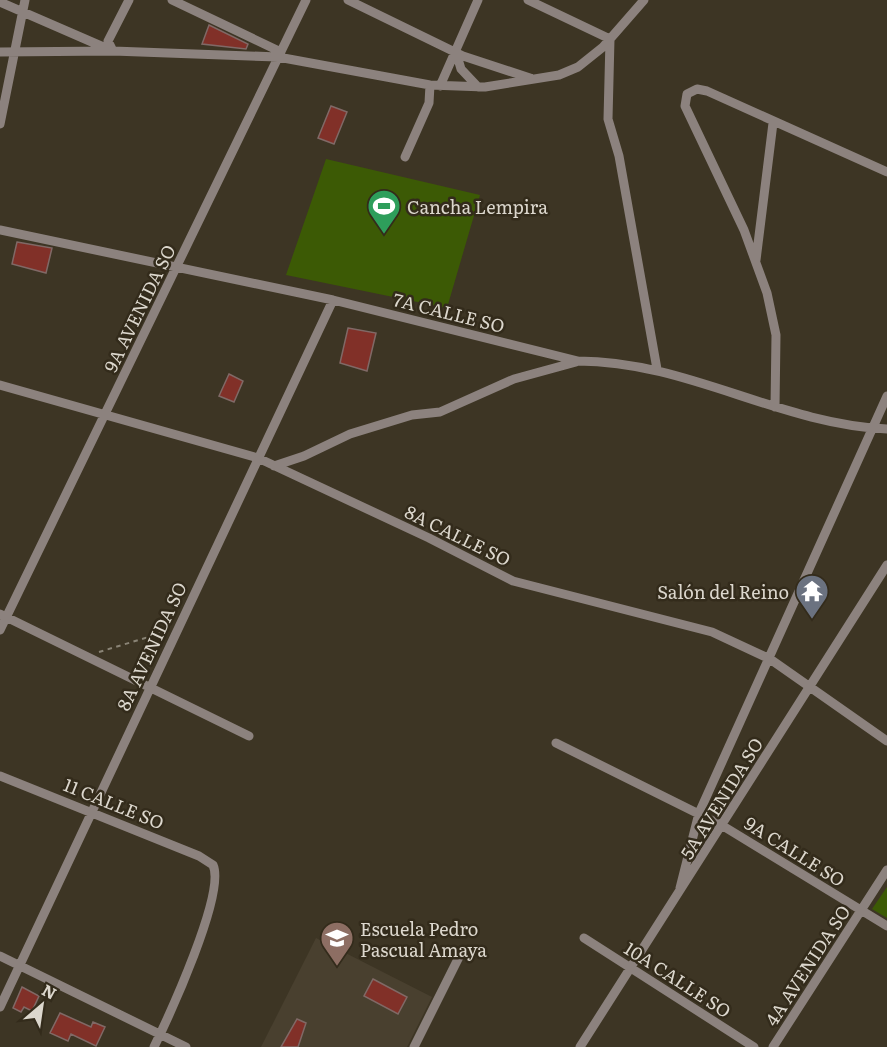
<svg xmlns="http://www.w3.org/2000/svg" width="887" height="1047" viewBox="0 0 887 1047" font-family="Literata,serif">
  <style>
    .education { fill: #49402f }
    .green { fill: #3c5a05 }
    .building { fill: #813028; stroke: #806966; stroke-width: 1.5 }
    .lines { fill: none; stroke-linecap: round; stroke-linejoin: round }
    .path { stroke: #8a8476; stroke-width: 2; stroke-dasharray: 4.5 4.5; stroke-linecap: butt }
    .street { stroke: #8c827e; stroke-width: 9 }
    .labels { text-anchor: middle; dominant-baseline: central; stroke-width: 5; stroke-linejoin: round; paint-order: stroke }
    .poi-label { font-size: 18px; fill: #dcd7cd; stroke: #332b1b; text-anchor: start }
    .street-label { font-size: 18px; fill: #dcd7cd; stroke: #332b1b }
  </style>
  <rect width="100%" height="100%" fill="#3d3524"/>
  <path class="education" d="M316,938L432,997L407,1047H261Z"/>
  <path class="green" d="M326,159L480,195L447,308L286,275Z
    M887,887V918L872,909Z"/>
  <path class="building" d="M209,25L248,44L246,49L202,44Z
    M331,106L347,112L334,144L318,138Z
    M17,242L52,248L46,273L12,264Z
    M348,328L376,333L367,371L340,363Z
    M229,374L243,381L234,402L219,396Z
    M373,979L407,997L398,1014L364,996Z
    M22,987L39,996L32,1011L24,1007L21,1012L13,1008Z
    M60,1013L91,1027L93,1022L105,1027L96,1046L71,1034L68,1041L50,1033Z
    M297,1019L306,1023L298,1047H281Z"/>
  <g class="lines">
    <path class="path" d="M99,652L155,635L169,625"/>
    <path class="street" d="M172,0L281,52
      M348,0L463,56L530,78
      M528,0L610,39L608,119L619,156L657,369
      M0,2L108,49
      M113,51L108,41L129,0
      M0,52L113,51L278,57L430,85L485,87L559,75L578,67L603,47L644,0
      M456,52L461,69L478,87
      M440,86L478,0
      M0,124L25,0
      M405,157L429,103L430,85
      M0,230L333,300L578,361C687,361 779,424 887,429
      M756,260L773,123
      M0,385L258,458L429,538L513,581L712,632L770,659L887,741
      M775,407L776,335L767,293L744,230L685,106L687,94L697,89L707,91L887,172
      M274,466L304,456L350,434L412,415L440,412L514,379L576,362
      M0,614L249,736
      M0,630L306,0
      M556,743L723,826L887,926
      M0,776L199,856L213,865C226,893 169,1016 154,1047
      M680,888L699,813L887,396
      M584,938L754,1047
      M0,956L186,1047
      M0,1007L333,300
      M414,1047L461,953
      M580,1047L887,565
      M773,1047L887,870"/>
  </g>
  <defs>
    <g id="stadium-pin" transform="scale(1.725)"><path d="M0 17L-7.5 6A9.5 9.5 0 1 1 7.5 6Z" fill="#2e9e5b" stroke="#332b1b"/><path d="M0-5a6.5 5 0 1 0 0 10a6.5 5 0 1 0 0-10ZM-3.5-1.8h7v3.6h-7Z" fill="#fff"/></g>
    <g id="temple-pin" transform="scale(1.725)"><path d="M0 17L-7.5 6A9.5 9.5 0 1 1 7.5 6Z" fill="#6b7280" stroke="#332b1b"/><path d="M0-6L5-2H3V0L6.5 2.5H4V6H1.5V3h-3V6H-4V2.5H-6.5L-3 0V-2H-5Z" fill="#fff"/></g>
    <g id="school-pin" transform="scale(1.725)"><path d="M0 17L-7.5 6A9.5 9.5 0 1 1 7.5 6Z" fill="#8d6e63" stroke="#332b1b"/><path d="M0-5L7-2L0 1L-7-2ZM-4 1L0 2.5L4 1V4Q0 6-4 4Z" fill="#fff"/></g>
  </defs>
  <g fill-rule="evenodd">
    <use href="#stadium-pin" x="384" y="206"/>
    <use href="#temple-pin" x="812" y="591"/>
    <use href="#school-pin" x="337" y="938"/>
  </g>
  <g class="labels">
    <g class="poi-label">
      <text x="407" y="206">Cancha Lempira</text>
      <text x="789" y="591" text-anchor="end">Salón del Reino</text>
      <text x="360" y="928">Escuela Pedro<tspan x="360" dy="21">Pascual Amaya</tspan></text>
    </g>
    <g class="street-label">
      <text transform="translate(139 308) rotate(-64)">9A AVENIDA SO</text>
      <text transform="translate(449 312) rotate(14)">7A CALLE SO</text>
      <text transform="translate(458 535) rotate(26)">8A CALLE SO</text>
      <text transform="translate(151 646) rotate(-65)">8A AVENIDA SO</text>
      <text transform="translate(721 798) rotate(-58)">5A AVENIDA SO</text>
      <text transform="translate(114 803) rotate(22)">11 CALLE SO</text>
      <text transform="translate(795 851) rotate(32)">9A CALLE SO</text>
      <text transform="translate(807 965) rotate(-57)">4A AVENIDA SO</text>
      <text transform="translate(678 979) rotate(33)">10A CALLE SO</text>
    </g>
  </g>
  <g transform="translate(42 1005) rotate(29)" stroke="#332b1b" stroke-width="4.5" paint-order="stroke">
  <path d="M0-4.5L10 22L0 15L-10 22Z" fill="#dcd7cd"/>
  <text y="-9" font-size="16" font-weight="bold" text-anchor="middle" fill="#dcd7cd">N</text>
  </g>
</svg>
